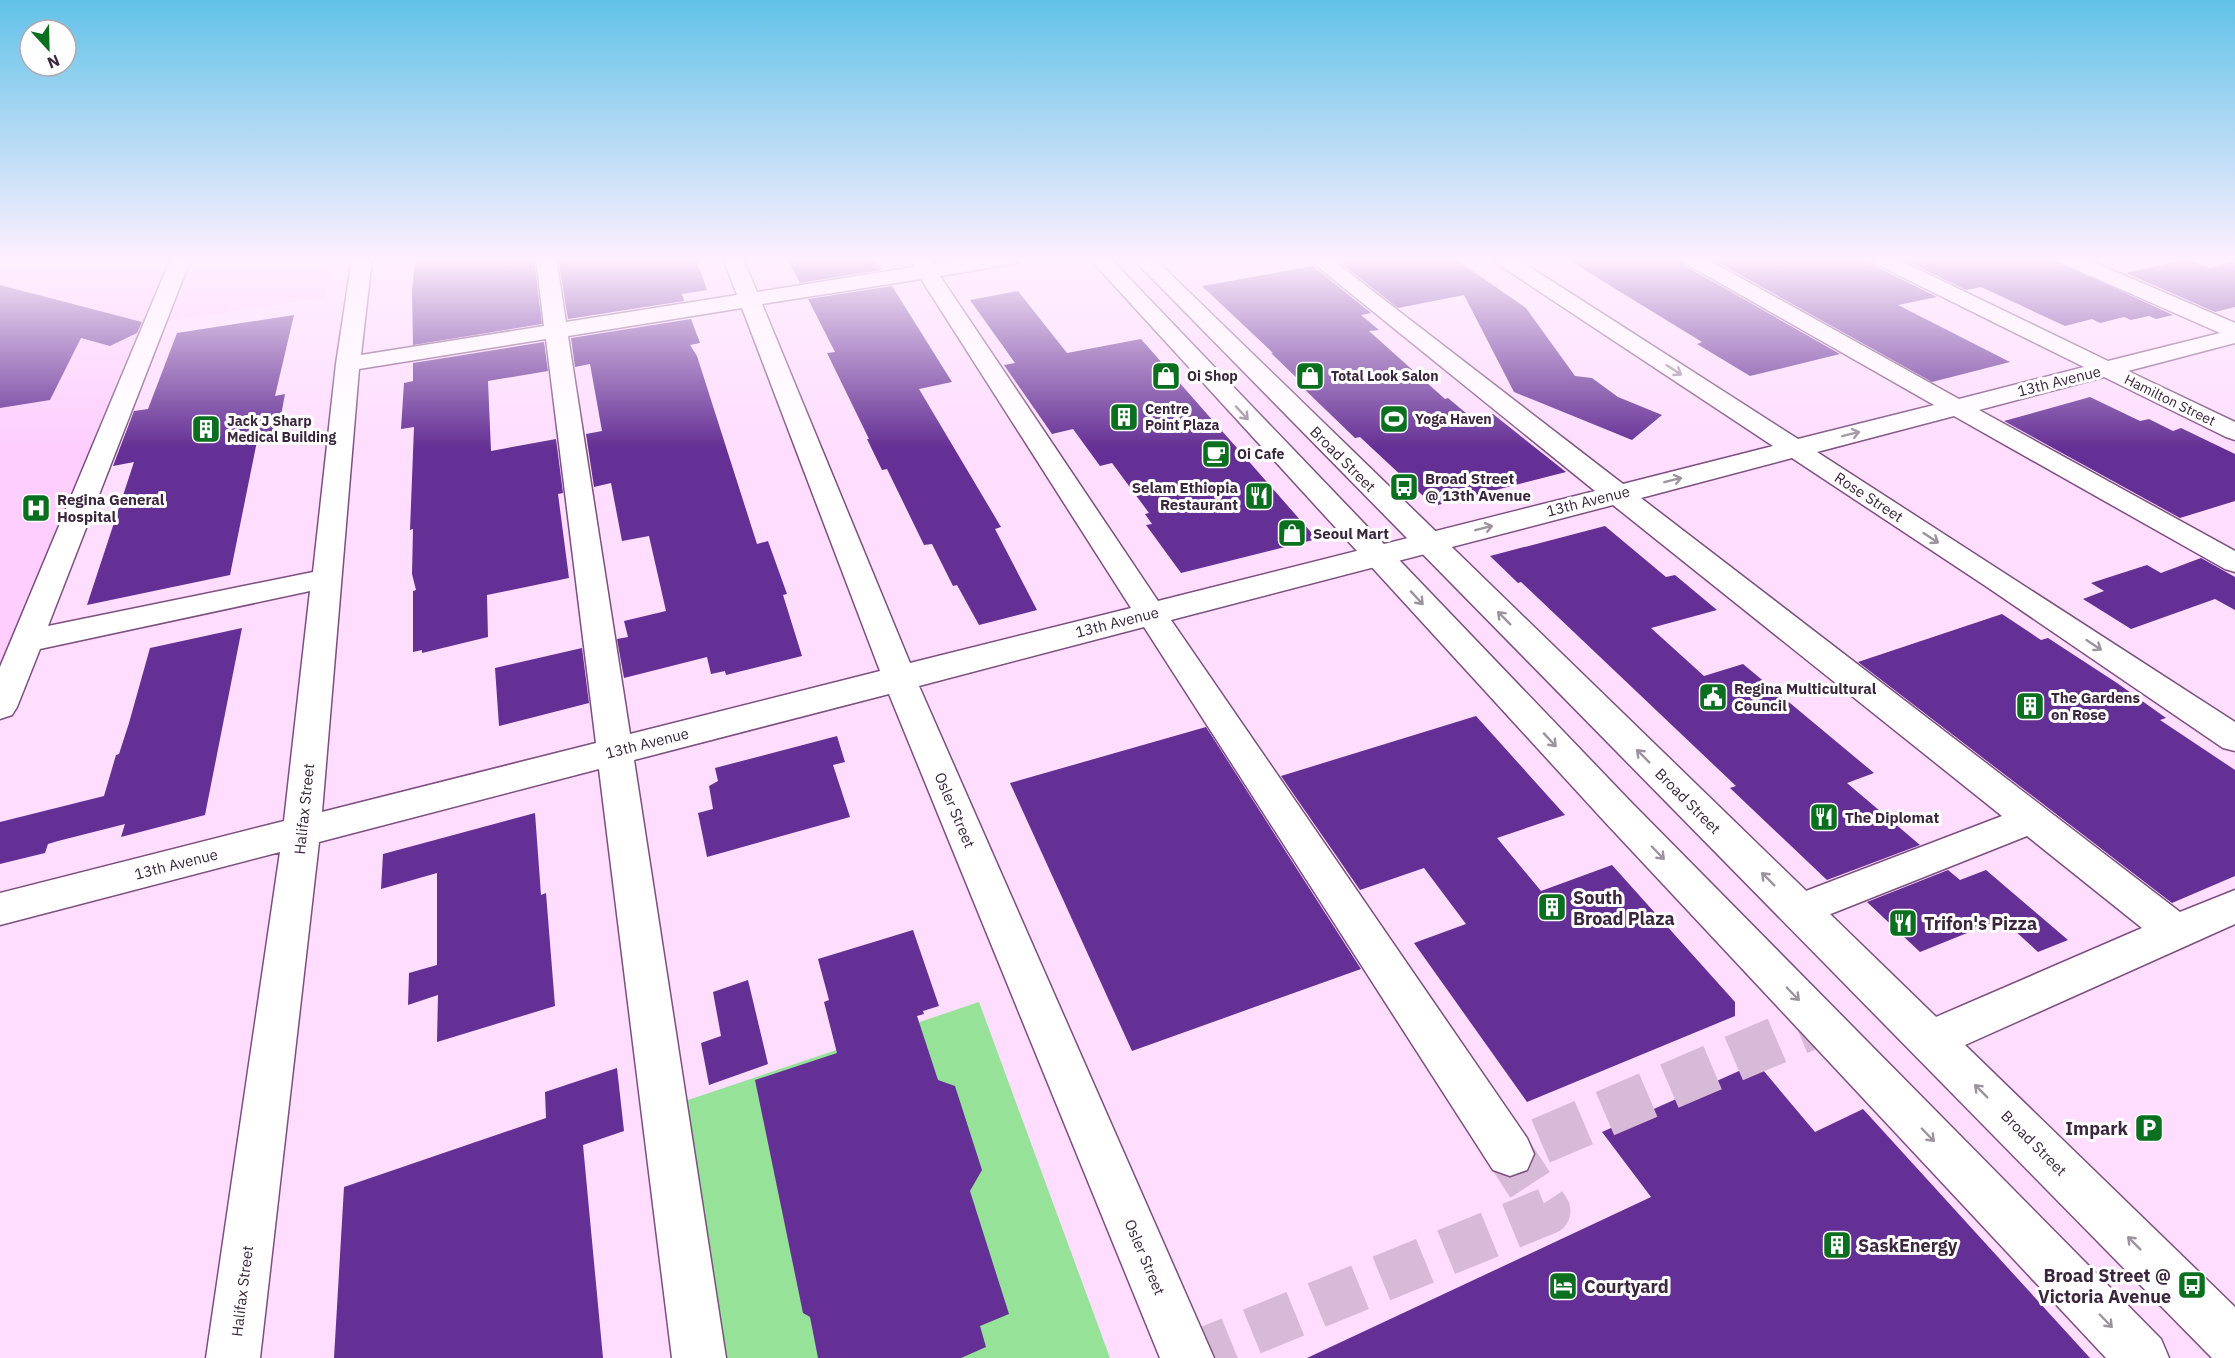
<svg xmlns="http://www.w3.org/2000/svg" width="2235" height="1358" viewBox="0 0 2235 1358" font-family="'IBM Plex Sans',sans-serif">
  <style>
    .built { fill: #fdceff }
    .green { fill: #96e298 }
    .building { fill: #653095 }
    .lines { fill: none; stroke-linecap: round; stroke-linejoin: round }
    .minor-tunnel { stroke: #d7b9d8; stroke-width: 47; stroke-dasharray: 47 23; stroke-linecap: butt }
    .minor-casing { stroke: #7d4f80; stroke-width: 3 }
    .major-casing { stroke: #7d4f80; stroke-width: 3 }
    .minor { fill: #fff; fill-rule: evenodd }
    .major { fill: #fff; fill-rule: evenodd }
    .oneway { stroke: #9d939e }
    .labels { text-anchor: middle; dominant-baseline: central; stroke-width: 6; stroke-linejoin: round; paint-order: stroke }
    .far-poi-label { font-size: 14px; font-weight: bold; fill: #3b273d; stroke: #fff; text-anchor: start }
    .far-street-label { font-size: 14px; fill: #3b273d; stroke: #fff }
    .street-label { font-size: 15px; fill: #3b273d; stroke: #fff }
    .poi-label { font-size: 15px; font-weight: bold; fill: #3b273d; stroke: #fff; text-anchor: start }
    .near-poi-label { font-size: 18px; font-weight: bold; fill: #3b273d; stroke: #fff; text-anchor: start }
  </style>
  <rect width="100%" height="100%" fill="#feddff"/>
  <path class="built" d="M0,258H332L325,298L144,324L0,692Z"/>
  <path class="green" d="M979,1002L1110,1358H724L685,1101Z"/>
  <path class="building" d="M416,258H534L542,324L413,345L412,289Z
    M558,258H696L707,290L682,294L684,301L568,319Z
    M787,258H875L882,270L800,283Z
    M1355,258H1454L1526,308L1575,376L1592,378L1618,397L1662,415L1632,440L1514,392L1464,295L1398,308L1338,261Z
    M1565,258H1678L1682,264L1840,354L1750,376L1697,344L1702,342Z
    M1710,258H1867L1871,264L1937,297L1898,305L2010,362L1932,382Z
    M1900,258H2049L2173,315L2156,319L2149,316L2131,320L2124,317L2100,323L2092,319L2065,326L1981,287L1966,290Z
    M2187,259L2210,268L2235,261V307L2215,312L2126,273Z
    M1313,266L1371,313L1361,315L1379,330L1369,331L1445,399L1448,398L1473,419L1493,414L1566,472L1434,506L1360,437L1355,438L1300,385L1303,384L1271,353H1273L1202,286Z
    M0,285L142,322L137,333L110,346L81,338L50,400L0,408Z
    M892,286L952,382L919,389L1001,527L995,529L1037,610L979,625L957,585L953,586L932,544L924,545L887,469L882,470L867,439H869L827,353L835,352L808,299Z
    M1018,291L1067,353L1141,339L1317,539L1181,573L1146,525L1152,524L1145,514L1149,513L1112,463L1100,466L1073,429L1052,434L1004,365L1015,363L970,300Z
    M294,315L275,396L285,394L277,437L257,441L230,575L87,605L134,462L113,466L134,411L148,409L177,333Z
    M691,319L700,343L690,345L697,356L757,544L768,541L787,594L783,595L802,656L726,675L725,671L711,674L707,657L624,678L617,639L628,637L624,621L666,611L649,536L622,541L611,483L594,487L586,434L602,431L590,364L575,367L571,338Z
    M544,342L548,371L488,381L491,451L556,439L563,493L558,494L569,578L487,595L488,637L422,653V650L413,652V591L416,590L412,574L413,529L410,530L414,427L401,429L404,383L413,381V363Z
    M2090,397L2140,421L2149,419L2173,431L2181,428L2235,454V501L2180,518L2004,421Z
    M1605,526L1666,577L1675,575L1717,610L1651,628L1704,676L1743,664L1874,773L1847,783L1920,845L1827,880L1730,788L1736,786L1521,582L1518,583L1490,556Z
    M2201,558L2235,577V610L2215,599L2131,629L2083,599L2104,591L2091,583L2147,565L2161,573Z
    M2002,614L2041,640L2048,638L2117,683L2166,718L2160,720L2235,770V876L2172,903L1858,662Z
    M242,628L205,815L121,837L125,824L58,841L48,844L45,853L0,864V822L104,796L116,755L119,754L129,723L150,648Z
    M582,648L589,703L499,726L495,668Z
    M1476,716L1565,815L1497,838L1541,891L1612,865L1735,1002V1016L1527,1102L1414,943L1466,924L1424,868L1360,890L1281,776Z
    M1206,727L1361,969L1132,1051L1010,783Z
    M837,736L845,762L833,765L850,817L707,857L698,813L713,809L709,786L718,781L715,768Z
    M535,813L541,895L546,893L555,1006L437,1042L438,995L408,1005L409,973L437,965V873L381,889L383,854Z
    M1948,870L1960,880L1986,870L2068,940L2038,952L2002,919L1920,952L1867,902Z
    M913,930L939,1006L923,1011L924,1014L917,1016L938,1080L955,1086L982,1170L970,1191L1009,1314L980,1326L986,1347L961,1358H818L810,1317L803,1313L755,1080L837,1053L824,1002L829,1000L818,959Z
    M748,980L768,1064L709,1085L701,1043L721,1036L713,992Z
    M1757,1063L1815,1132L1863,1109L2090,1358H1307L1651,1197L1602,1132Z
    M617,1068L624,1131L583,1145L603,1358H334L344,1187L546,1118L545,1092Z"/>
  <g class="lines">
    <path class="minor-tunnel" d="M1187,1358L1547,1211L1510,1154L1820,1022"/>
    <g class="minor-casing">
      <path id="minor" d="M171,258H191L48,626L313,572L336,364L352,258H372L361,355L544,326L536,258H556L566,322L737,295L723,258H743L757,292L914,267L908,258H928L933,264L973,258H1022L1019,262L1012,264L940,276L1158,601L1595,491L1307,258H1330L1623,484L1773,446L1495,262L1492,258H1516L1798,439L1934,405L1683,262L1680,258H1705L1959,399L2084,367L1872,262L1869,258H1895L2108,361L2220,333L2059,262L2056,258H2084L2235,323V343L2128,371L2235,422V440L2226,437L2104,377L1979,410L2235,551V572L2225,569L1954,416L1817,452L2235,722V751L2223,748L1987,587L1792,458L1641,498L2180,912L2235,890V924L1945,1054L1930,1059L1915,1054L1908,1040L1915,1026L2142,928L2027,836L1813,921L1799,926L1785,921L1779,910L1785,899L2002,816L1613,505L1171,620L1527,1138L1534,1154L1527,1170L1510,1176L1493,1170L1144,627L919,686L1214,1358H1160L889,694L634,760L726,1358H672L599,769L319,842L260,1358H206L280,852L0,925V893L284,821L310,591L40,649L17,707L12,715L0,719V667ZM921,279L1131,608L910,663L762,304ZM742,308L880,671L630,734L568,336ZM546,339L596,743L322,812L359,369Z"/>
    </g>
    <g class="major-casing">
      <path id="major" d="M1089,258H1110L1630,801L2161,1339L2169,1358H2106L1604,821Z
        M1132,258H1154L2235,1307V1358H2212Z"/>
    </g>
    <use href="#minor" class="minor"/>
    <use href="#major" class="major"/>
  </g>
  <defs><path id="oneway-shaft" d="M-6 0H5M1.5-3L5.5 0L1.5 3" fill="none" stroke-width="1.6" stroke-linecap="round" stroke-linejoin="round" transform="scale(1.5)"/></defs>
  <g class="oneway">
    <use href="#oneway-shaft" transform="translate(1674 370) rotate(33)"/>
    <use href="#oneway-shaft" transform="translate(1242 413) rotate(47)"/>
    <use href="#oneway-shaft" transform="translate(1851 434) rotate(-14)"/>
    <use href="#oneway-shaft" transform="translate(1673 480) rotate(-14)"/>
    <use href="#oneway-shaft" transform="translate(1484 528) rotate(-14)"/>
    <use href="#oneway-shaft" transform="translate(1931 538) rotate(33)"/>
    <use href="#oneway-shaft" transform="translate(1417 598) rotate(47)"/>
    <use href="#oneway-shaft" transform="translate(1504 618) rotate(-135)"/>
    <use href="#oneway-shaft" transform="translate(2094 645) rotate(34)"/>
    <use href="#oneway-shaft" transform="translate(1550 740) rotate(47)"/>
    <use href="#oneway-shaft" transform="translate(1643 756) rotate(-135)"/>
    <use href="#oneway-shaft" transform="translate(1658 853) rotate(46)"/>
    <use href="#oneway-shaft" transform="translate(1768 879) rotate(-135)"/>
    <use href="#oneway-shaft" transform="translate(1793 994) rotate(46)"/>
    <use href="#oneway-shaft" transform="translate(1981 1091) rotate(-135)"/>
    <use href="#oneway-shaft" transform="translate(1928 1135) rotate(46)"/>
    <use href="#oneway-shaft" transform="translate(2134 1243) rotate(-135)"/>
    <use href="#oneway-shaft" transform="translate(2106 1321) rotate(46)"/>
  </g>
  <linearGradient id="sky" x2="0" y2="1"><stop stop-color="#61c2e8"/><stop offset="0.58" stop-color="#fff0ff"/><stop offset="1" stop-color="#fff0ff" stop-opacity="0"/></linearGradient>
  <rect width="2235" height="448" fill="url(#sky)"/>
  <defs>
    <g id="shop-square" transform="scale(1.5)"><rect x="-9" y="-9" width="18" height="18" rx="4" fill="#0a6f1e" stroke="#fff"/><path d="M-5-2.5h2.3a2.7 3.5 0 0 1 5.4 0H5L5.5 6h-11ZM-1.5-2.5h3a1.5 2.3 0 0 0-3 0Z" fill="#fff"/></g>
    <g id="building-square" transform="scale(1.5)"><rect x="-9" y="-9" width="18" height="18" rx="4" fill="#0a6f1e" stroke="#fff"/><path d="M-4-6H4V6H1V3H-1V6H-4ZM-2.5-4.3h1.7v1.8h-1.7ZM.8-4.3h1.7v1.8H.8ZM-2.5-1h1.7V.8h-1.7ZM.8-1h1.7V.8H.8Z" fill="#fff"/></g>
    <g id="stadium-square" transform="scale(1.5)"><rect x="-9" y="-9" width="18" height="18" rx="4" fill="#0a6f1e" stroke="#fff"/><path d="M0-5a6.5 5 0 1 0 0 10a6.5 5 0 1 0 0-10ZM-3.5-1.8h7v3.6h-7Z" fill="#fff"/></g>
    <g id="cafe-square" transform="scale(1.5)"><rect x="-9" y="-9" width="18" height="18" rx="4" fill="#0a6f1e" stroke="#fff"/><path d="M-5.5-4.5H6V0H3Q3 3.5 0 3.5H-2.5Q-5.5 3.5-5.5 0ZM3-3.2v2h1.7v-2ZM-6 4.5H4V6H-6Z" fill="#fff"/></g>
    <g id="bus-square" transform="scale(1.5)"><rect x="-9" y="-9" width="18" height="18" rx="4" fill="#0a6f1e" stroke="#fff"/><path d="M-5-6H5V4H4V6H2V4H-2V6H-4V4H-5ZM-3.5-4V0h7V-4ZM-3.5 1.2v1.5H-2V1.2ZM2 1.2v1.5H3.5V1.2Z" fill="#fff"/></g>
    <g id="restaurant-square" transform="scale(1.5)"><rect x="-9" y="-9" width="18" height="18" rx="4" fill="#0a6f1e" stroke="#fff"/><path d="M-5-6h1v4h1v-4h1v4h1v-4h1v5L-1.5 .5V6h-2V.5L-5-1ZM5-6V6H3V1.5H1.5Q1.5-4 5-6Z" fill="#fff"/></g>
    <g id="hospital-square" transform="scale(1.5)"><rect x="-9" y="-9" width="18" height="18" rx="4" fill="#0a6f1e" stroke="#fff"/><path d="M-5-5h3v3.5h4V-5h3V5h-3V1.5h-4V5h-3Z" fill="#fff"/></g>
    <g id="civic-square" transform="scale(1.5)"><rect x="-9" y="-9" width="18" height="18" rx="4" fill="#0a6f1e" stroke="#fff"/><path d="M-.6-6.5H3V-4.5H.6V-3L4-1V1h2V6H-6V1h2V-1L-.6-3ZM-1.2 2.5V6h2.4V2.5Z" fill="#fff"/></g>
    <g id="parking-square" transform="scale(1.5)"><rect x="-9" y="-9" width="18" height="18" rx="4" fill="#0a6f1e" stroke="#fff"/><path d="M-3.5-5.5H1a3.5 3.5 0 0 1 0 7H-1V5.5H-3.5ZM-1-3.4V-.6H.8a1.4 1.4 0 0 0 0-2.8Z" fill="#fff"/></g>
    <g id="hotel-square" transform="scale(1.5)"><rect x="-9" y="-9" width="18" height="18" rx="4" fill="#0a6f1e" stroke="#fff"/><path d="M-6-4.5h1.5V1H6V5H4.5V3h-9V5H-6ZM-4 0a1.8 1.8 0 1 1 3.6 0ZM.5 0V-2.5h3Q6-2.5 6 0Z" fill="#fff"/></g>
  </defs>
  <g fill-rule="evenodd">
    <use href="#shop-square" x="1166" y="376"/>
    <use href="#shop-square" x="1310" y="376"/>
    <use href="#building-square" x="1124" y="417"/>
    <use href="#stadium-square" x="1394" y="419"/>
    <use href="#building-square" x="206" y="429"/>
    <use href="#cafe-square" x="1216" y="454"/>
    <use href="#bus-square" x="1404" y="487"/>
    <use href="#restaurant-square" x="1259" y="496"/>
    <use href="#hospital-square" x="36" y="508"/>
    <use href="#shop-square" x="1292" y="533"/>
    <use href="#civic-square" x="1713" y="697"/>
    <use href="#building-square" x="2030" y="706"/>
    <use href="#restaurant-square" x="1824" y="817"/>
    <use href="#building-square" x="1552" y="907"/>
    <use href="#restaurant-square" x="1903" y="923"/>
    <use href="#parking-square" x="2149" y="1128"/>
    <use href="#building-square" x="1837" y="1245"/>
    <use href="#bus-square" x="2192" y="1285"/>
    <use href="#hotel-square" x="1563" y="1286"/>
  </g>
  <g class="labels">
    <g class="far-poi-label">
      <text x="1187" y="376">Oi Shop</text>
      <text x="1331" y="376">Total Look Salon</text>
      <text x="1145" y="409">Centre<tspan x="1145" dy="16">Point Plaza</tspan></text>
      <text x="1415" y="419">Yoga Haven</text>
      <text x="227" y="421">Jack J Sharp<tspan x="227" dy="16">Medical Building</tspan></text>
      <text x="1237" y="454">Oi Cafe</text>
    </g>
    <g class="far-street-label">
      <text transform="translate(2170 400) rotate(26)">Hamilton Street</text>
    </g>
    <g class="street-label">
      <text transform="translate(2059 381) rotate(-14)">13th Avenue</text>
      <text transform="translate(1343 459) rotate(45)">Broad Street</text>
      <text transform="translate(1869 497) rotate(33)">Rose Street</text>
      <text transform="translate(1588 501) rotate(-14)">13th Avenue</text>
      <text transform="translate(1117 622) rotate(-14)">13th Avenue</text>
      <text transform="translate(647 743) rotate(-14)">13th Avenue</text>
      <text transform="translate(1688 801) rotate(45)">Broad Street</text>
      <text transform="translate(304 809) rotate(-84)">Halifax Street</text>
      <text transform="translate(955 810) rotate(67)">Osler Street</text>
      <text transform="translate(176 864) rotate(-14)">13th Avenue</text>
      <text transform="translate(2034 1143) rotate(45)">Broad Street</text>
      <text transform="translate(1145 1257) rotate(67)">Osler Street</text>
      <text transform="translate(242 1291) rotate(-83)">Halifax Street</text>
    </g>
    <g class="poi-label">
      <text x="1425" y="478">Broad Street<tspan x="1425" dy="17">@ 13th Avenue</tspan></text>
      <text x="1238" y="487" text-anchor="end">Selam Ethiopia<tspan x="1238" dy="17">Restaurant</tspan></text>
      <text x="57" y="499">Regina General<tspan x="57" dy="17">Hospital</tspan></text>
      <text x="1313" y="533">Seoul Mart</text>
      <text x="1734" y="688">Regina Multicultural<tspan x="1734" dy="17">Council</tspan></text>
      <text x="2051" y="697">The Gardens<tspan x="2051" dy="17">on Rose</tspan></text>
      <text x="1845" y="817">The Diplomat</text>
    </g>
    <g class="near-poi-label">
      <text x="1573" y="897">South<tspan x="1573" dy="21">Broad Plaza</tspan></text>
      <text x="1924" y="923">Trifon's Pizza</text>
      <text x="2128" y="1128" text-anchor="end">Impark</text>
      <text x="1858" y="1245">SaskEnergy</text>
      <text x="2171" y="1275" text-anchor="end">Broad Street @<tspan x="2171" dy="21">Victoria Avenue</tspan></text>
      <text x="1584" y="1286">Courtyard</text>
    </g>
  </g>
  <g transform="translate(48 48) rotate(158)"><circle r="28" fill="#ffffff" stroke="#b1a9b1" stroke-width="1.5"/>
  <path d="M0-4.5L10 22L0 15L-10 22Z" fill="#0a6f1e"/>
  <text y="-9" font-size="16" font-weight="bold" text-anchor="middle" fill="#3b273d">N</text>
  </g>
</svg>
